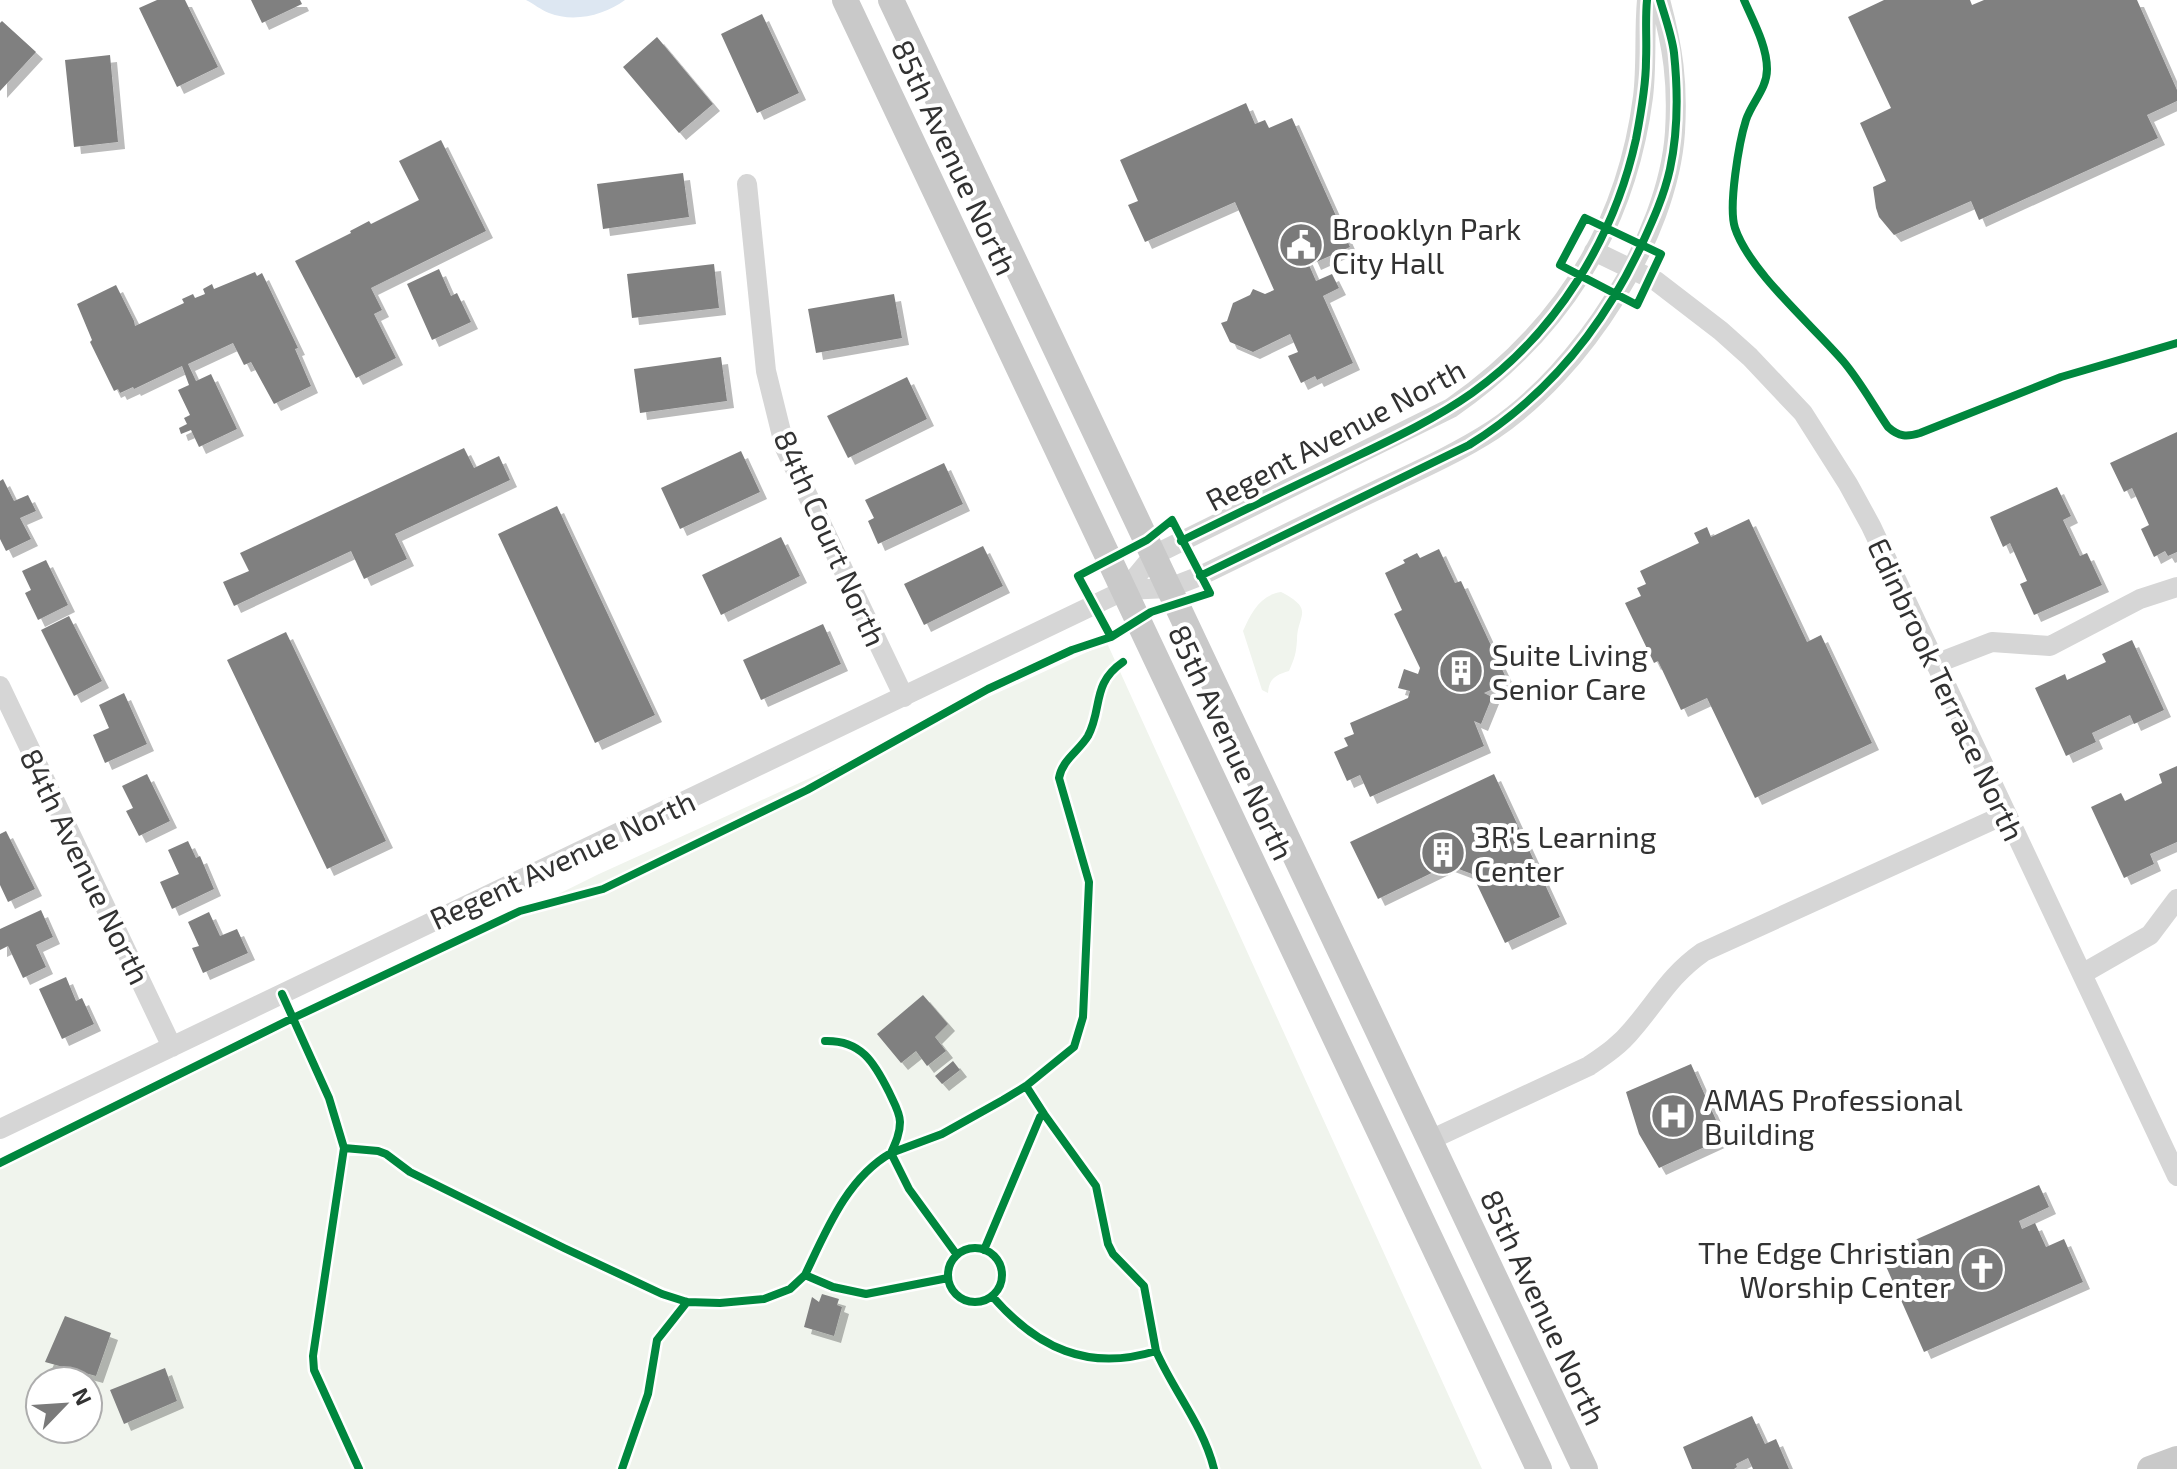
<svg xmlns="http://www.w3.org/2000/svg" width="2177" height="1469" viewBox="0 0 2177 1469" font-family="'Exo 2',sans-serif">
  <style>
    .green { fill: #f0f4ed; fill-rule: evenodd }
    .water { fill: #dde7f2 }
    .building { fill: #808080; filter: url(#shadow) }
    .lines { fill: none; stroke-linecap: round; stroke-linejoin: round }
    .minor { stroke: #d6d6d6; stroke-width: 20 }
    .major { stroke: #c9c9c9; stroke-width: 26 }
    .cycleway-casing { stroke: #fff; stroke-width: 13 }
    .cycleway { stroke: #00873e; stroke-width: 8 }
    .labels { text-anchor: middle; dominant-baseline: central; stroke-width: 8; stroke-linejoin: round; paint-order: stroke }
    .street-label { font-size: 30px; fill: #323232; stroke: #fff }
    .poi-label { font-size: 30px; fill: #323232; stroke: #fff; text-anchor: start }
  </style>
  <defs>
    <filter id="shadow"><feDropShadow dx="7" dy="7" stdDeviation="0" flood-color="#0004"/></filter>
  </defs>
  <rect width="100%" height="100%" fill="#fff"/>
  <path class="green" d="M1281,592C1316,610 1297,615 1297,640C1296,654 1295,657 1289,671C1276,675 1269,678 1268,693L1262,690L1243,631C1251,613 1260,595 1281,592Z
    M1107,643L1482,1469H0V1165L232,1055L599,874ZM40,1381H88V1429H40Z"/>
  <path class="water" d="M526,0H625C605,15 574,23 549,13C541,10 534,4 526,0Z"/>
  <path class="building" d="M157,0H185L218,67L177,87L139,8Z
    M251,0H300L302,4L262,23Z
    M1884,0H1970L1972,5L1984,0H2137L2177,90V101L2147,115L2158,138L1979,220L1971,201L1894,235L1879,217L1876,208L1873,187L1886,181L1860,123L1891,108L1848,17Z
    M762,14L799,93L757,113L721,34Z
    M2,21L36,52L0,91V23Z
    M657,37L713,104L679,133L623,67Z
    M110,55L118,142L74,147L65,60Z
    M1246,103L1255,124L1265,120L1269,128L1292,118L1350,247L1314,263L1310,254L1305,256L1316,281L1332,274L1339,288L1323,296L1353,363L1317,380L1315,376L1301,383L1288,356L1298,352L1290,334L1253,352L1230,342L1221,323L1227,321L1233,303L1250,295L1253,289L1265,294L1274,290L1235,202L1145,242L1128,205L1138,201L1120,160Z
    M441,140L486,231L371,288L382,310L374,314L396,358L356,378L295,261L351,233L350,231L369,221L371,224L419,200L399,161Z
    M683,173L689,217L603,229L597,184Z
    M714,264L719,308L632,318L627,274Z
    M439,269L451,296L457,293L471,322L432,340L407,284Z
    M255,272L257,276L262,273L298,348L295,349L311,386L274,404L251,362L244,365L233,343L188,364L196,381L211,374L237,429L199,447L191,430L181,434L179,428L187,424L184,418L190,415L178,390L189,385L182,366L134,389L133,387L120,393L118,389L114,391L90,342L92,340L77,304L116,285L134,321L135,326L184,303L182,299L193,294L195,298L205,294L203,289L212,284L214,289Z
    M894,294L902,338L816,353L808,309Z
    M721,357L727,401L640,413L634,369Z
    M907,377L927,419L848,458L827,416Z
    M2177,432V552L2168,556L2165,551L2154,557L2141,529L2149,525L2132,488L2124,492L2110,463Z
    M464,448L474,468L499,456L510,480L395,534L407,559L364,579L351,551L234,606L223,582L249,571L240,553Z
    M741,451L760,492L680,529L661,488Z
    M944,463L963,504L878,544L868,521L874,518L865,500Z
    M3,479L14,501L28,495L36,511L20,518L31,539L6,551L0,539V481Z
    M2057,487L2071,516L2063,520L2080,556L2087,553L2102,585L2034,615L2020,584L2027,581L2010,543L2003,547L1990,517Z
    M557,506L655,715L595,743L498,534Z
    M1749,519L1807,642L1821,635L1872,743L1755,798L1707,698L1681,710L1658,661L1654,663L1625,603L1641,596L1637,588L1646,584L1640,571L1699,543L1694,533L1707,527L1711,537Z
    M781,537L800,576L721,615L702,575Z
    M983,546L1003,586L924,625L904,584Z
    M1439,549L1455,583L1461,581L1508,682L1484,693L1492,697L1481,724L1474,721L1484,746L1370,797L1360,775L1347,781L1334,752L1348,746L1344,738L1354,734L1350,723L1408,698L1410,691L1398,688L1404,669L1418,674L1420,668L1394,614L1402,610L1385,573L1405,563L1403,560L1417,553L1420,558Z
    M46,560L68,605L38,620L25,593L31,590L22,571Z
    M69,616L102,681L74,696L41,630Z
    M823,624L841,664L761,700L743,660Z
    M286,632L386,841L327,869L227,660Z
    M2132,640L2164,710L2134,724L2130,715L2092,733L2096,742L2066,756L2035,688L2065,674L2067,680L2106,662L2102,654Z
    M124,693L147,744L105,763L93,735L109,728L99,705Z
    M2177,766V842L2150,854L2154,864L2124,878L2091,807L2121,793L2125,801L2162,783L2159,774Z
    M147,774L170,821L139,836L126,811L133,808L122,786Z
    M1494,774L1560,917L1505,943L1472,874L1448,865L1378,899L1350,842Z
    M6,831L35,889L8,902L0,885V834Z
    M188,841L196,858L200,856L214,889L172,909L160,882L179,874L168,850Z
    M41,910L53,937L36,945L46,967L23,978L8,946L0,950V929Z
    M209,912L220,936L237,929L248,953L203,973L192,948L199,946L188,922Z
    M66,977L76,1001L82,998L94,1024L62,1039L39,989Z
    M923,995L948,1024L935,1037L946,1051L927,1066L916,1051L901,1063L877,1034Z
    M953,1061L960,1070L942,1084L935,1076Z
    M1691,1064L1724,1138L1659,1168L1639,1134L1626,1092Z
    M2039,1185L2049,1207L2019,1221L2022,1229L2035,1223L2046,1247L2064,1239L2083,1282L1924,1352L1881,1255Z
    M822,1294L839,1299L837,1305L842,1307L834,1336L804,1327L812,1297L819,1302Z
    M65,1316L111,1333L96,1376L45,1362Z
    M165,1368L177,1401L124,1424L110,1390Z
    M1752,1416L1765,1444L1776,1439L1789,1469H1753L1748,1458L1736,1464L1737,1467L1734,1469H1692L1683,1447Z"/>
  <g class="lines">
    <path class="minor" d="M747,184L766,371L785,448L904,697
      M1594,251L1656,281L1721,331L1750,357L1803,413L1848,484L1871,526L2177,1176
      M1125,590L1154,555L1451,408C1559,333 1626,229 1643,97C1647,65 1644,32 1647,0
      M1935,664L1992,642L2050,646L2140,599L2177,587
      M0,686L172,1047
      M2082,974L2150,935L2177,899
      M0,1129L1125,590L1169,588L1200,576C1258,548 1316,519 1375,491C1415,472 1456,454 1493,430C1581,371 1668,238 1675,132C1678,82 1673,48 1660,0
      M1430,1140L1589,1066C1605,1055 1620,1045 1632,1030C1658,1000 1669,976 1703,952L2006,814"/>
    <path class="major" d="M845,0L1539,1469
      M891,0L1585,1469
      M2150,1469L2177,1459"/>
    <g class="cycleway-casing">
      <path id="cycleway" d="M1744,0C1753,21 1767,46 1767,69C1767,89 1752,102 1746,120C1739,142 1728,207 1735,228C1749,271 1813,326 1843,361C1860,381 1873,405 1888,427C1899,437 1907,437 1920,433L2061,377L2177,343
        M1585,218L1661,254L1637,305L1560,265Z
        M1181,541C1230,517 1279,493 1328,470C1377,446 1428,424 1472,393C1556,333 1614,239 1636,139C1641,113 1646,86 1646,61C1647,40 1645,20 1647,0
        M1200,576L1469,445C1548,396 1603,328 1642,244C1653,220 1664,196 1670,169C1678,132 1678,91 1674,53C1672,36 1665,17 1660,0
        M282,994L329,1098L344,1148L378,1151L386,1154L410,1172L564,1248L662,1294L687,1302L720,1303L764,1299L790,1289L805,1275
        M825,1041C861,1040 874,1062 889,1092C893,1101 900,1112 900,1122C900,1133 896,1142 891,1153L942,1134L1003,1100L1026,1086L1074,1047L1083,1017L1089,882L1059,778C1062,760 1079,751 1088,736C1103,708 1091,684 1123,662
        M1044,1114L1096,1186L1108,1244L1113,1254L1144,1286L1156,1351
        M344,1148L313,1356L314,1370L359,1469
        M0,1163L293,1018L520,911L603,889L807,790L988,689L1072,650L1111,637L1151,612L1210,593L1172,520L1147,540L1078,576L1111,637
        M948 1275a27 27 0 1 1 54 0a27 27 0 1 1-54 0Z
        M984,1250L1040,1117L1044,1114L1026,1086
        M948,1278L866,1294L833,1287L805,1275C826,1231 847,1178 891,1153L909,1189L957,1255
        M992,1296C1037,1348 1088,1372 1156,1351C1174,1392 1203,1425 1214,1469
        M622,1469L648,1394L657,1340L687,1302"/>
    </g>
    <use href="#cycleway" class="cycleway"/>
  </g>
  <defs>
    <g id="civic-disc" transform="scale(2.3)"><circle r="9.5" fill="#7a7a7a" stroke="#fff"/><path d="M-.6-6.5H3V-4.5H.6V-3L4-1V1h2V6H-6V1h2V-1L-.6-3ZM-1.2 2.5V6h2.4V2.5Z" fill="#fff"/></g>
    <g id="building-disc" transform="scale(2.3)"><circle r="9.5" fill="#7a7a7a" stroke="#fff"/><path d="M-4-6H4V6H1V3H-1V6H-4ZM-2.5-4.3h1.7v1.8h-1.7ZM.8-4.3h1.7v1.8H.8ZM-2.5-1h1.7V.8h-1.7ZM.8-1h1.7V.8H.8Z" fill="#fff"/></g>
    <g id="hospital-disc" transform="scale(2.3)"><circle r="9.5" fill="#7a7a7a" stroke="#fff"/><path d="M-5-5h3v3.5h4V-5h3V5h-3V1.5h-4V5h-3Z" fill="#fff"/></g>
    <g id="church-disc" transform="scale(2.3)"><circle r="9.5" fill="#7a7a7a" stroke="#fff"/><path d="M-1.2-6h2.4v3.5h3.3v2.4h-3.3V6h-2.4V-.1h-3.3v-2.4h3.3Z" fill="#fff"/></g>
  </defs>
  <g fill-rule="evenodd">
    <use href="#civic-disc" x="1301" y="245"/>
    <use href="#building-disc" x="1461" y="671"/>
    <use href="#building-disc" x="1443" y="853"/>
    <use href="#hospital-disc" x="1673" y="1116"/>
    <use href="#church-disc" x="1982" y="1269"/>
  </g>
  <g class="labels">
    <g class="street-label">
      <text transform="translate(955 157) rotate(65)">85th Avenue North</text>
      <text transform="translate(1335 434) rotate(-28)">Regent Avenue North</text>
      <text transform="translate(831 538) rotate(66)">84th Court North</text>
      <text transform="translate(1947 689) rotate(65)">Edinbrook Terrace North</text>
      <text transform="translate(1232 742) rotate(65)">85th Avenue North</text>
      <text transform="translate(562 859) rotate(-25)">Regent Avenue North</text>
      <text transform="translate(86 866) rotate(64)">84th Avenue North</text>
      <text transform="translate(1544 1307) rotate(65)">85th Avenue North</text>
    </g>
    <g class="poi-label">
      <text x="1332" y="228">Brooklyn Park<tspan x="1332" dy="34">City Hall</tspan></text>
      <text x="1492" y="654">Suite Living<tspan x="1492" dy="34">Senior Care</tspan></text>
      <text x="1474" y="836">3R's Learning<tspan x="1474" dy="34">Center</tspan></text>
      <text x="1704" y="1099">AMAS Professional<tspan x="1704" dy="34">Building</tspan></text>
      <text x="1951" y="1252" text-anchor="end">The Edge Christian<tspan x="1951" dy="34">Worship Center</tspan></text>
    </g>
  </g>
  <g transform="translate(64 1405) rotate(65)"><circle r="38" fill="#ffffff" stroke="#adadad" stroke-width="2"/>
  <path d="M0-6L14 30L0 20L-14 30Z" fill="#7a7a7a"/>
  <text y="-12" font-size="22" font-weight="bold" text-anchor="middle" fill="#323232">N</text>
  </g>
</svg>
